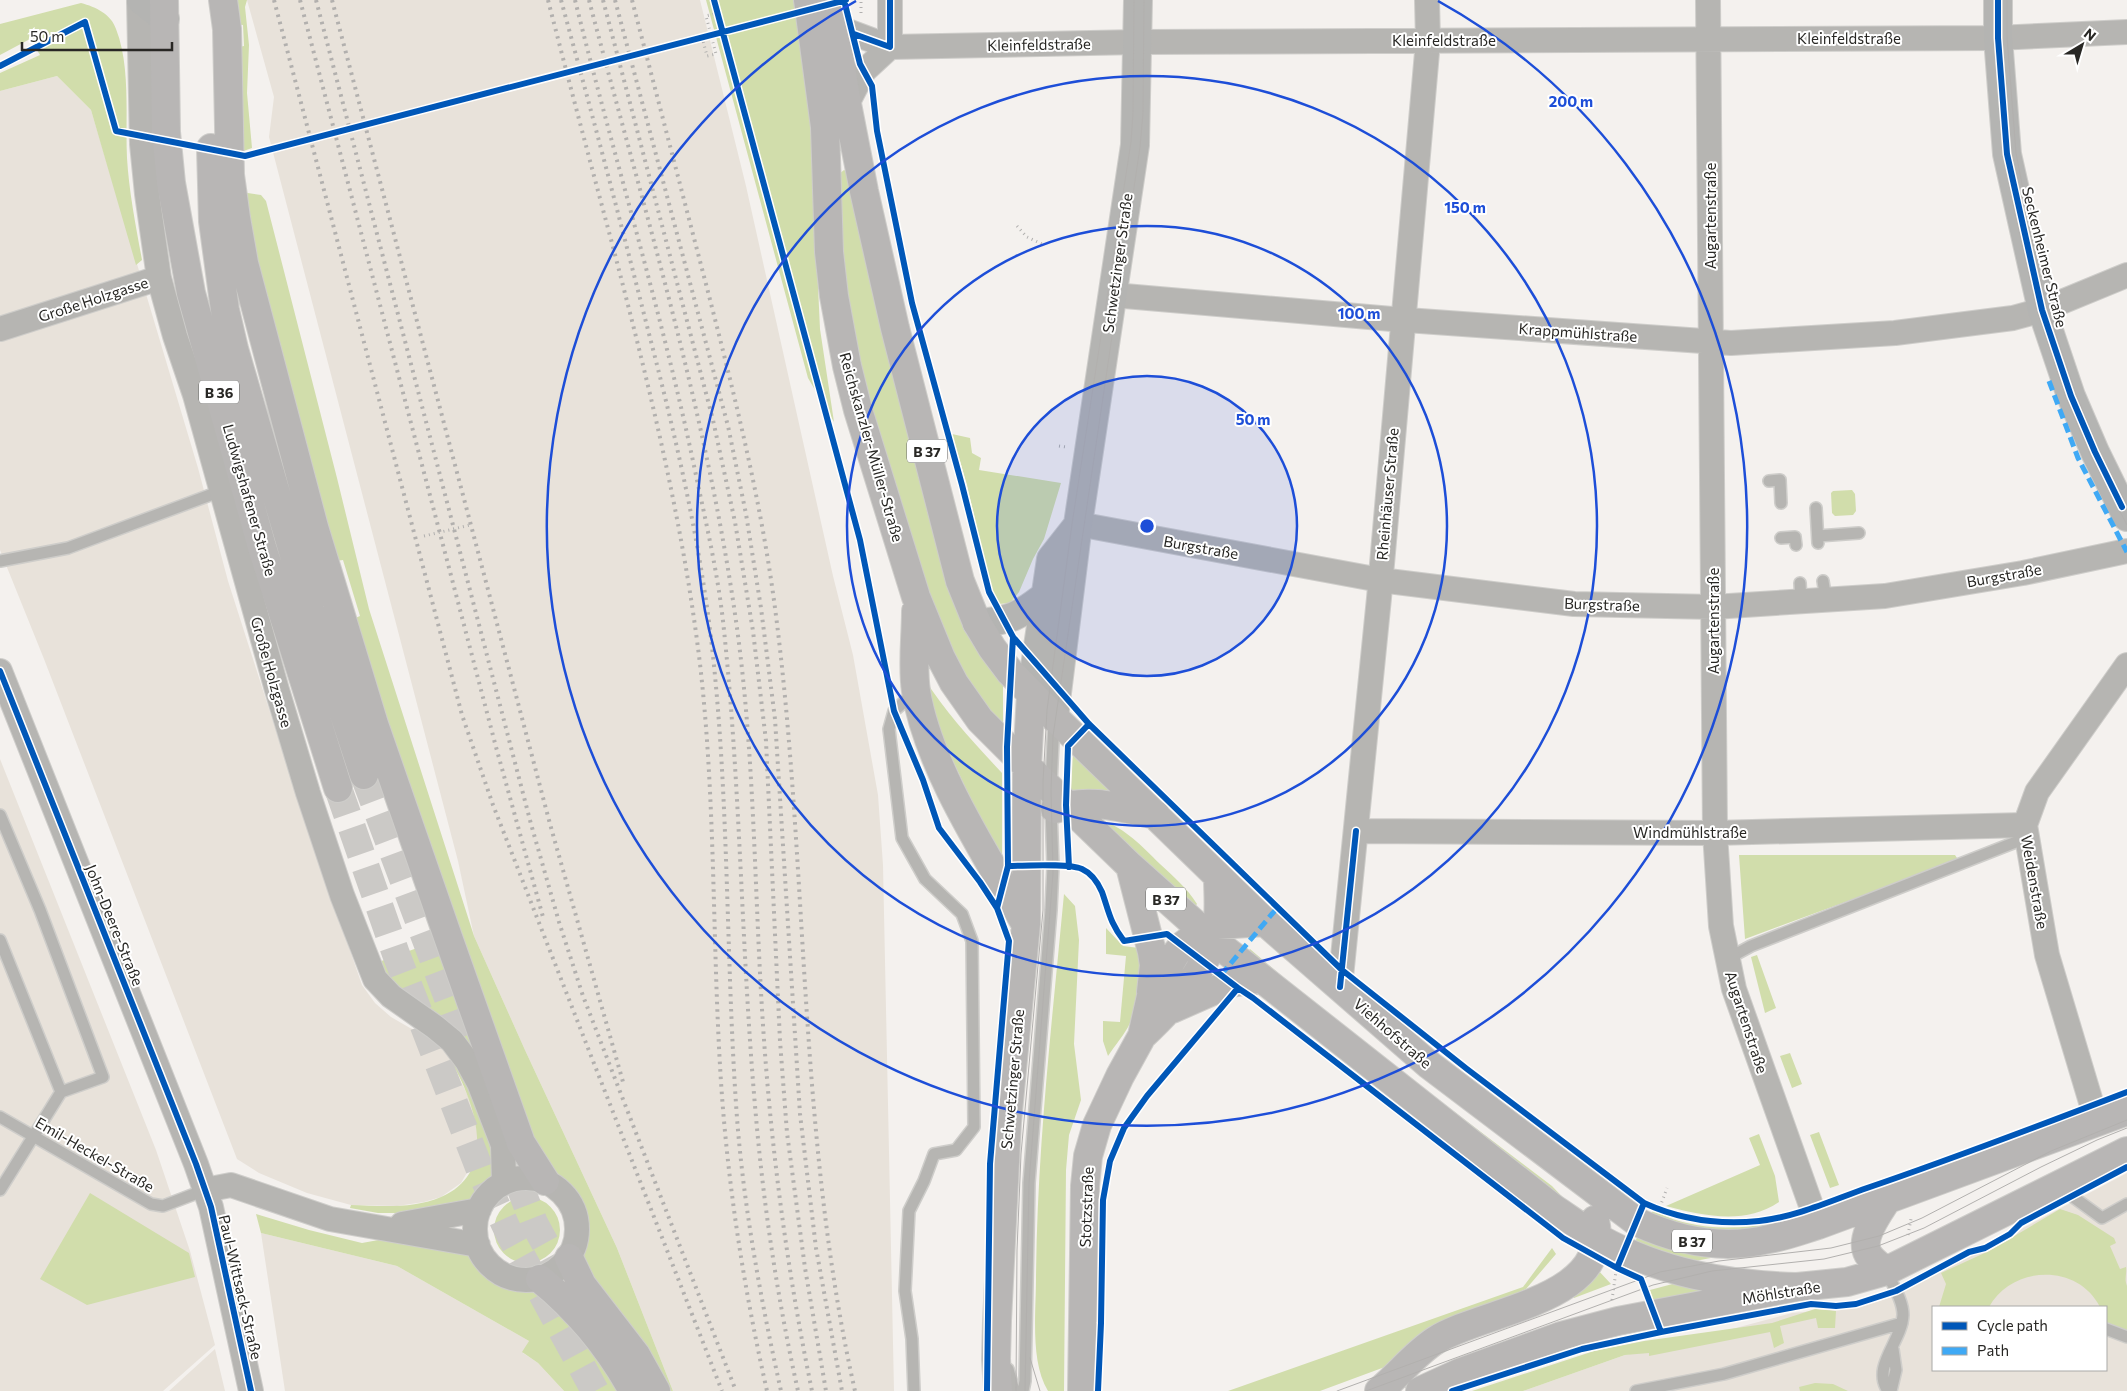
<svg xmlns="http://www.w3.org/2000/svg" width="2127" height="1391" viewBox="0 0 2127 1391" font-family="Commissioner,sans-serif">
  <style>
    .built { fill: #e8e2da; fill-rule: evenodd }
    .green { fill: #d1ddab }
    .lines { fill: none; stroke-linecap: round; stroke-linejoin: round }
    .primary-tunnel { stroke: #cbc9c6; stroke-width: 28; stroke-dasharray: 28 14; stroke-linecap: butt }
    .lane-casing { stroke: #cecdca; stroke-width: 14 }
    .street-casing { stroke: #cecdca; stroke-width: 26 }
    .secondary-casing { stroke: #cecdca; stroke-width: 30 }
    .primary-casing { stroke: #cecdca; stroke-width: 30 }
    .path { stroke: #b1b0af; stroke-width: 3; stroke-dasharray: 1 4; stroke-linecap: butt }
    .lane { stroke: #b6b5b2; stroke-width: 11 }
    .street { stroke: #b6b5b2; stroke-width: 24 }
    .secondary { stroke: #b4b4b2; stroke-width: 28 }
    .primary { stroke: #b8b6b5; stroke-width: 28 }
    .tram { stroke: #b2b0ae; stroke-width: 1 }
    .rail { stroke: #b2b0ae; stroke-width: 4; stroke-dasharray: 2.5 5; stroke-linecap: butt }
    .quiet { stroke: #3fa9f5; stroke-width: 5; stroke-dasharray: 10 5; stroke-linecap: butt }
    .cycleway-casing { stroke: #fff; stroke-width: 9 }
    .cycleway { stroke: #0057b8; stroke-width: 6 }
    .ring { fill: none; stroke: #1d4ed8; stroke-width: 2.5 }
    .labels { text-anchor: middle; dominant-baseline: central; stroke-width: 4; stroke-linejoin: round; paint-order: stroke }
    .shield { fill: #fff; stroke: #686866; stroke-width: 1 }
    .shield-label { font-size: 14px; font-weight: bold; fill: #282724 }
    .street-label { font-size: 15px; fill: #282724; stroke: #fff }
    .centre { fill: #1d4ed8; stroke: #fff; stroke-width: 2.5 }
    .ring-label { font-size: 15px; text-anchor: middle; font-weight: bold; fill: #1d4ed8; stroke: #fff; stroke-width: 4; stroke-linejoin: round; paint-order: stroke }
  </style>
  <rect width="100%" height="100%" fill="#f4f1ee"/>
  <path class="built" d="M247,0H700L746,186L833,576L853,655L878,795L883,865L894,1391H673L617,1248L525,1050L474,936L458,861L269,137L274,97Z
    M57,76L91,110L198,468L228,581L302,812L362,985L375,1003L391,1017L410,1028L433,1038L445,1051L454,1066L472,1105L478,1134L475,1159L461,1183L441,1197L424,1202L397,1206L351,1205L307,1193L259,1173L237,1159L44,659L0,550V91Z
    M0,759L156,1150L190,1251L215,1345L163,1391H0Z
    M2127,1173V1391H1523L1625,1355L1679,1343L1792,1313L1859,1307L1895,1296ZM1933,1307H2106V1370H1933Z
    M261,1233L397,1266L529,1341L523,1353L538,1363L564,1391H285Z
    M215,1349L225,1391H169Z"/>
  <path class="green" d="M232,0H247L245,7L249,45L247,93L252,148L235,154L234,48L244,46L243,25L232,24Z
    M706,0H795L810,114L820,329L834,422L808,378Z
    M81,3C96,7 111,14 116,29C131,67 125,118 127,158C129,192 136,227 142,260L136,265L91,110L57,76L0,91V73L40,55L30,39L0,55V24Z
    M844,170L849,173L1003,681V724L985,706L957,667L924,579L864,389L851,327L841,250L839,174Z
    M241,192L261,195L266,201L337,478L369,609L474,936L525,1050L617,1248L673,1391H665L581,1265L587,1234V1222L584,1209L575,1194L568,1185L557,1177L528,1138L353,619L360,616L343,560L336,561L296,419Z
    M952,434L970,438L972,453L981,458L979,470L1061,483L1044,539L1033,559L1019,592L1010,603L999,604L991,589L967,485Z
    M1852,490L1855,494L1856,511L1853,515L1835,516L1832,513L1831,493L1833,491Z
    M924,678C946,713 974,743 1002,773V860C972,801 940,743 924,678Z
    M1073,752L1115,791L1111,793L1091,790L1071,791Z
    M1101,820C1125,828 1142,846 1160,864C1174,877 1187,888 1197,904L1193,909Z
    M1739,855H1955L1957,858V861L1745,939Z
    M1064,894L1075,906L1079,940L1074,1044L1081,1100L1069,1135L1066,1170L1064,1391H1048C1030,1362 1036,1312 1036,1279C1037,1150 1052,1022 1064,894Z
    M1106,928L1123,946L1139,948C1142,970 1139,1003 1130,1023C1125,1034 1115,1045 1108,1056L1103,1041V1021L1120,1022L1126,956L1106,954Z
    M439,940L483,1063L415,1004L376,963Z
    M1250,949L1336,1022L1552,1186L1571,1206L1246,954Z
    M1757,955L1776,1008L1765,1013L1751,957Z
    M445,1051L454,1056L495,1148L492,1174L488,1181L473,1198L465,1204L399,1213H378L350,1208L351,1205C380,1206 414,1209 441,1197C504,1170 471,1092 445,1051Z
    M1790,1053L1802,1084L1792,1088L1780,1056Z
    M1819,1132L1839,1185L1830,1188L1810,1135Z
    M1759,1134L1775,1176L1779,1202C1745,1225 1704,1216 1666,1206L1760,1165L1749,1138Z
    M90,1193L189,1253L195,1277L87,1305L40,1279Z
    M494 1230a33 33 0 1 1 66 0a33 33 0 1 1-66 0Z
    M2060,1209L2078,1215L2114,1238L2116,1243L2110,1246L2120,1269L2126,1267C2127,1274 2124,1279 2127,1286V1331L2106,1323V1307H2100C2078,1263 2012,1265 1989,1307H1939L1946,1284L1941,1273L1989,1251Z
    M1653,1211C1664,1215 1675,1221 1687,1223C1719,1231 1752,1227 1785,1221C1744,1243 1690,1229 1649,1215Z
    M256,1214L309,1230L362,1243L384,1239L465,1252L491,1279L498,1284L513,1289L543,1293L548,1296L624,1391H564L538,1363L522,1352L529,1341L397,1266L261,1233Z
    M1637,1237L1716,1254V1257L1695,1261L1682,1259L1635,1243Z
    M1552,1248L1556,1254L1526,1289L1437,1330L1401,1361L1320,1391H1228L1523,1287Z
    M1597,1269L1611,1284L1574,1298L1573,1293Z
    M1680,1282L1721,1291L1654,1304L1650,1290Z
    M1815,1309L1836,1311L1835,1328H1818L1816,1318L1780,1326L1784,1343L1774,1348L1770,1332L1649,1356V1353L1625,1355L1523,1391H1472L1594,1351L1644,1341L1772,1323Z
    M1815,1383L1833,1384L1848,1391H1800L1799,1387Z"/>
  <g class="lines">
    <path class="primary-tunnel" d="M364,775L474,1067
      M338,788L396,954L480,1170L509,1233L595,1391
      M502,1140L534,1223L575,1298"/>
    <g class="lane-casing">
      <path id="lane" d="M1769,481L1780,480L1781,503
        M1816,508L1818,543
        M1818,536L1859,533
        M1781,538L1795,537L1796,545
        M0,561L68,548L221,491
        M1823,581L1826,600
        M1800,583L1801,601
        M1051,785L1054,721
        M0,815L40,910L103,1077L61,1092L0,1190
        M0,940L61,1092
        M1727,959L1751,946L2026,838
        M0,1117L151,1204L163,1206L205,1190
        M2058,1186L2102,1218L2127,1204
        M1886,1271C1892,1284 1903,1300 1903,1315C1902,1342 1871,1366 1888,1391
        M2106,1329L2127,1337
        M1008,1369L1014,1391
        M914,1391L912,1339L905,1291L909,1211L924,1181L934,1154L956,1150L974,1127L972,941L962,914L925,879L902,838L889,729L894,711L916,691
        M1023,1391L1025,1381L1029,1183L1051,910L1053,866L1051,809
        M1636,1391L1724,1374L1902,1323
        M1891,1391L1896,1370L1893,1349"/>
    </g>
    <g class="street-casing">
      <path id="street" d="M139,0L142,144L147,194L159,278L175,336L195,395L277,690L308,793L342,895L375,979L391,996L435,1027L452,1041L467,1061L479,1083L503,1145L504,1183
        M1708,0L1715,833L1721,926L1734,989L1818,1225
        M834,26L890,47L1139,42L1996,38L2127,32
        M890,47V0
        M847,104L864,71L890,47
        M1113,295L1392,319L1731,343L1895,333L2013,318L2042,310L2127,275
        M0,329L159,278
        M1078,524L1380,580L1574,604L1713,607L1885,596L2023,573L2127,551
        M0,671L196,1164L211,1207L251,1391
        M1356,831L1715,833L2025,825
        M1340,987L1379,598L1428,41L1427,0
        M2097,1122L2047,955L2025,825L2037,792L2127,665
        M475 1229a51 51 0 1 1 102 0a51 51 0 1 1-102 0Z
        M205,1190L231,1185L330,1219L478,1245
        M402,1224L479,1210"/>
    </g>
    <g class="secondary-casing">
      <path id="secondary" d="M141,0L165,19
        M1998,0V38L2007,154L2042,310L2071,396L2095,452L2127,517
        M977,623C1011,621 1019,616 1046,595
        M1031,693L1051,559L1077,526
        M1054,717L1078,524L1135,145L1138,0"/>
    </g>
    <g class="primary-casing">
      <path id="primary" d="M164,0L166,132L171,183L191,293L262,547L338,788
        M223,0L227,29L230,175L236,218L244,263L314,527L374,724L448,937L521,1143L545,1181
        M808,0L825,127L829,252L834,296L847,366L858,410L916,597L941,658L954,683L980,720L1007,747L1130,866L1214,941L1553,1208C1568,1218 1583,1229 1598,1238C1661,1273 1727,1285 1797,1287
        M830,0L847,104L864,191L895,328L960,581L977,623L992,648L1010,672L1055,718L1265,922L1428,1064L1637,1222C1678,1241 1724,1250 1769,1239C1786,1236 1802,1230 1818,1225L2127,1111
        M211,148L213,221L225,310L234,349L310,610L364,775
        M916,611C916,637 912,666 916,691C928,767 987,856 1025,923
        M1055,809C1090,797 1121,808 1156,815
        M1130,866L1152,952L1154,965L1151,992
        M1172,1009L1231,983L1259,979
        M1142,1036C1171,1009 1210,967 1217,927C1220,911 1218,893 1218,877
        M569,1258L582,1285L636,1355L656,1391
        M1886,1271C1880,1266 1872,1261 1868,1254C1859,1237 1879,1213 1888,1198
        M540,1279C579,1311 609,1347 633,1391
        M998,1391L996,1359L997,1321L1007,1122L1026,924L1027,767L1031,693
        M1082,1391L1085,1186L1088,1156L1097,1125L1120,1076L1142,1036L1151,996L1175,955L1182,946L1202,931L1217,925L1265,922
        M1379,1391C1399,1375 1414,1354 1436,1340C1483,1310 1613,1301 1595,1220
        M1420,1391L1459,1373L1561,1336L1618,1321L1797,1287L1847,1282L1886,1271L2127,1151"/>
    </g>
    <path class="path" d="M861,13V0
      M702,37L707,56L716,54L706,16L718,13
      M1017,226L1027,237L1042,244
      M1059,446L1066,447
      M424,536L470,525
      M1660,1207L1667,1188
      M1908,1235L1911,1219L1910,1217
      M1612,1300L1616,1271"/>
    <use href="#lane" class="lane"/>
    <use href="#street" class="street"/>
    <use href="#secondary" class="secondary"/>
    <use href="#primary" class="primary"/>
    <path class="tram" d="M1994,0L2004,154L2014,209L2037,311L2066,398L2090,454L2127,525
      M2007,0V37L2016,153L2044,298L2076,394L2099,450L2127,505
      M1030,1358L1040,1391
      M1016,1391L1017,1250L1021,1154L1043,910V782L1047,710L1072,524L1131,142L1133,113L1134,0
      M1025,1391L1029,1183L1053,873L1051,790L1053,736L1140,147L1143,113L1144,0
      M1337,1391L1660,1272L1719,1261L1831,1248L1879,1236L1922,1218L2051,1151L2127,1120
      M1366,1391L1653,1285L1712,1271L1824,1259L1878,1246L1924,1228L2041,1167L2097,1140L2127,1128"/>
    <path class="rail" d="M274,0L462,715L493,805L722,1391
      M300,0L496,747L543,917
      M316,0L531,824L559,922L583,996L736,1391
      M332,0L550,824L623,1082
      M548,0C569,82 591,165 613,247C649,385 683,522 700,664C716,803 712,943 721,1082C728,1187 744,1289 767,1391
      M561,0C591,110 620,219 648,330C673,426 696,523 709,622C730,786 725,953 737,1118C744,1209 761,1301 781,1391
      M575,0C613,154 660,306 693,461C704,514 717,568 723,621C741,786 741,952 756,1117C764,1209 778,1301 798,1391
      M589,0C642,203 705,406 735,614C755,750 754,889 763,1025C771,1148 787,1270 812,1391
      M603,0L713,420L735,522L753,631L766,741L780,1041L787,1133L805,1268L826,1391
      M615,0L728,426L746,514L761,608L775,719L800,1114L816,1248L842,1391
      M632,0C657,96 682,192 707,288C734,393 761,500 775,608C809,868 797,1134 855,1391"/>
    <path class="quiet" d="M2049,381L2078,458L2127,552
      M1221,975L1277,908"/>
    <g class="cycleway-casing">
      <path id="cycleway" d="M714,0L860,540L894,711L923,780L939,828L980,882L997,908L1009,941L990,1164L987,1391
        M844,0L860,64L872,86L877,131L912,303L962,485L989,592L1013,637L1089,724L1342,970L1467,1069L1644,1203C1681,1220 1719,1225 1759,1221C1796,1217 1833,1200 1867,1188C1955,1158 2041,1125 2127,1092
        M1998,0V38L2007,154L2042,310L2071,396L2095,452L2122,507
        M854,34L890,47V0
        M0,66L85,22L116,131L245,156L846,0
        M0,671L196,1164L211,1207L251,1391
        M1008,866C1025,866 1068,863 1082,869C1091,873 1098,883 1102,892C1109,912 1110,923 1124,941L1167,934L1238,988L1253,998L1563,1238L1617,1268L1641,1279L1661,1332
        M1069,867L1066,805L1068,746L1089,724
        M997,908L1008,866L1007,747L1013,637
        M1340,987L1356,831
        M1617,1268L1644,1203
        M1098,1391L1101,1323L1103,1200L1110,1161L1124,1128L1147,1096L1238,988
        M1452,1391L1582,1349L1661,1332L1811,1304L1836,1306L1856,1304L1896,1291L1969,1252L1985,1248L2010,1234L2021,1223L2127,1167"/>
    </g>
    <use href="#cycleway" class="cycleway"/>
  </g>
  <circle cx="1147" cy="526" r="150" fill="#1d4ed8" fill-opacity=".12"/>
  <g class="ring">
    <circle cx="1147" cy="526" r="150"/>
    <circle cx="1147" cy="526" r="300"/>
    <circle cx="1147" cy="526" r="450"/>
    <path d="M1438 1A600 600 0 1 1 856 1"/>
  </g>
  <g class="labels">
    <g class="shield">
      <rect x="199" y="380.5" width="40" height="23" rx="4"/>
      <rect x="907" y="439.5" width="40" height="23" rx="4"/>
      <rect x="1146" y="887.5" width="40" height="23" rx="4"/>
      <rect x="1672" y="1229.5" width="40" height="23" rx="4"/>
    </g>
    <g class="shield-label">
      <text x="219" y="392">B 36</text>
      <text x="927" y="451">B 37</text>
      <text x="1166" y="899">B 37</text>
      <text x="1692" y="1241">B 37</text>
    </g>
    <g class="street-label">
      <text x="1849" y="38">Kleinfeldstraße</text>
      <text x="1444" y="40">Kleinfeldstraße</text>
      <text transform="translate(1039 44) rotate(-1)">Kleinfeldstraße</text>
      <text transform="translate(1710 216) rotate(-90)">Augartenstraße</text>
      <text transform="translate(2045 257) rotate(76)">Seckenheimer Straße</text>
      <text transform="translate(1117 263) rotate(-82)">Schwetzinger Straße</text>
      <text transform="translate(93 299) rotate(-18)">Große Holzgasse</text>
      <text transform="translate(1578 332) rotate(4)">Krappmühlstraße</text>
      <text transform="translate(872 447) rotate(74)">Reichskanzler-Müller-Straße</text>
      <text transform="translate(1387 494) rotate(-85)">Rheinhäuser Straße</text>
      <text transform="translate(250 500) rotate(74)">Ludwigshafener Straße</text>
      <text transform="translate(1201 547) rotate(10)">Burgstraße</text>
      <text transform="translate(2004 575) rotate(-10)">Burgstraße</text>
      <text transform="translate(1602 604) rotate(2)">Burgstraße</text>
      <text transform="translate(1713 621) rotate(-90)">Augartenstraße</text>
      <text transform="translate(272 672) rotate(74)">Große Holzgasse</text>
      <text x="1690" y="832">Windmühlstraße</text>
      <text transform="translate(2035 882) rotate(80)">Weidenstraße</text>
      <text transform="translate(115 925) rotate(68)">John-Deere-Straße</text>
      <text transform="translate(1747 1022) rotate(72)">Augartenstraße</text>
      <text transform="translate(1393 1033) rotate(41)">Viehhofstraße</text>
      <text transform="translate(1012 1079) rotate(-85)">Schwetzinger Straße</text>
      <text transform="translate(95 1154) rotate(30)">Emil-Heckel-Straße</text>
      <text transform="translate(1086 1207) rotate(-88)">Stotzstraße</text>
      <text transform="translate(241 1287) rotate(77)">Paul-Wittsack-Straße</text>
      <text transform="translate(1781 1292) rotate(-9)">Möhlstraße</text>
    </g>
  </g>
  <circle cx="1147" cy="526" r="8" class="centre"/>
  <g class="ring-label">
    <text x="1571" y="107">200 m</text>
    <text x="1465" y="213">150 m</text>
    <text x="1359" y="319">100 m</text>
    <text x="1253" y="425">50 m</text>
  </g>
  <rect x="1932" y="1306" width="175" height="65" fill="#ffffff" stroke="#a9a9a7"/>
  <rect x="1942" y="1322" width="25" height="8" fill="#0057b8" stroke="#a9a9a7"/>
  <text x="1977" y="1331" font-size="15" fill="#282724">Cycle path</text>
  <rect x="1942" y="1347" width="25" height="8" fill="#3fa9f5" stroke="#a9a9a7"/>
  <text x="1977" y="1356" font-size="15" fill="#282724">Path</text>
  <g transform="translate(2082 45) rotate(38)" stroke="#ffffff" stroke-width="4" paint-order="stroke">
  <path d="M0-4L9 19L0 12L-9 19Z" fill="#282724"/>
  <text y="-8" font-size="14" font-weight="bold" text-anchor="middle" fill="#282724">N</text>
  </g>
  <path d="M22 42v8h150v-8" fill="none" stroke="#282724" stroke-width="2.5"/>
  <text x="30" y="42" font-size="15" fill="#282724" stroke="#ffffff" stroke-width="4" paint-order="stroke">50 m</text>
</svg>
